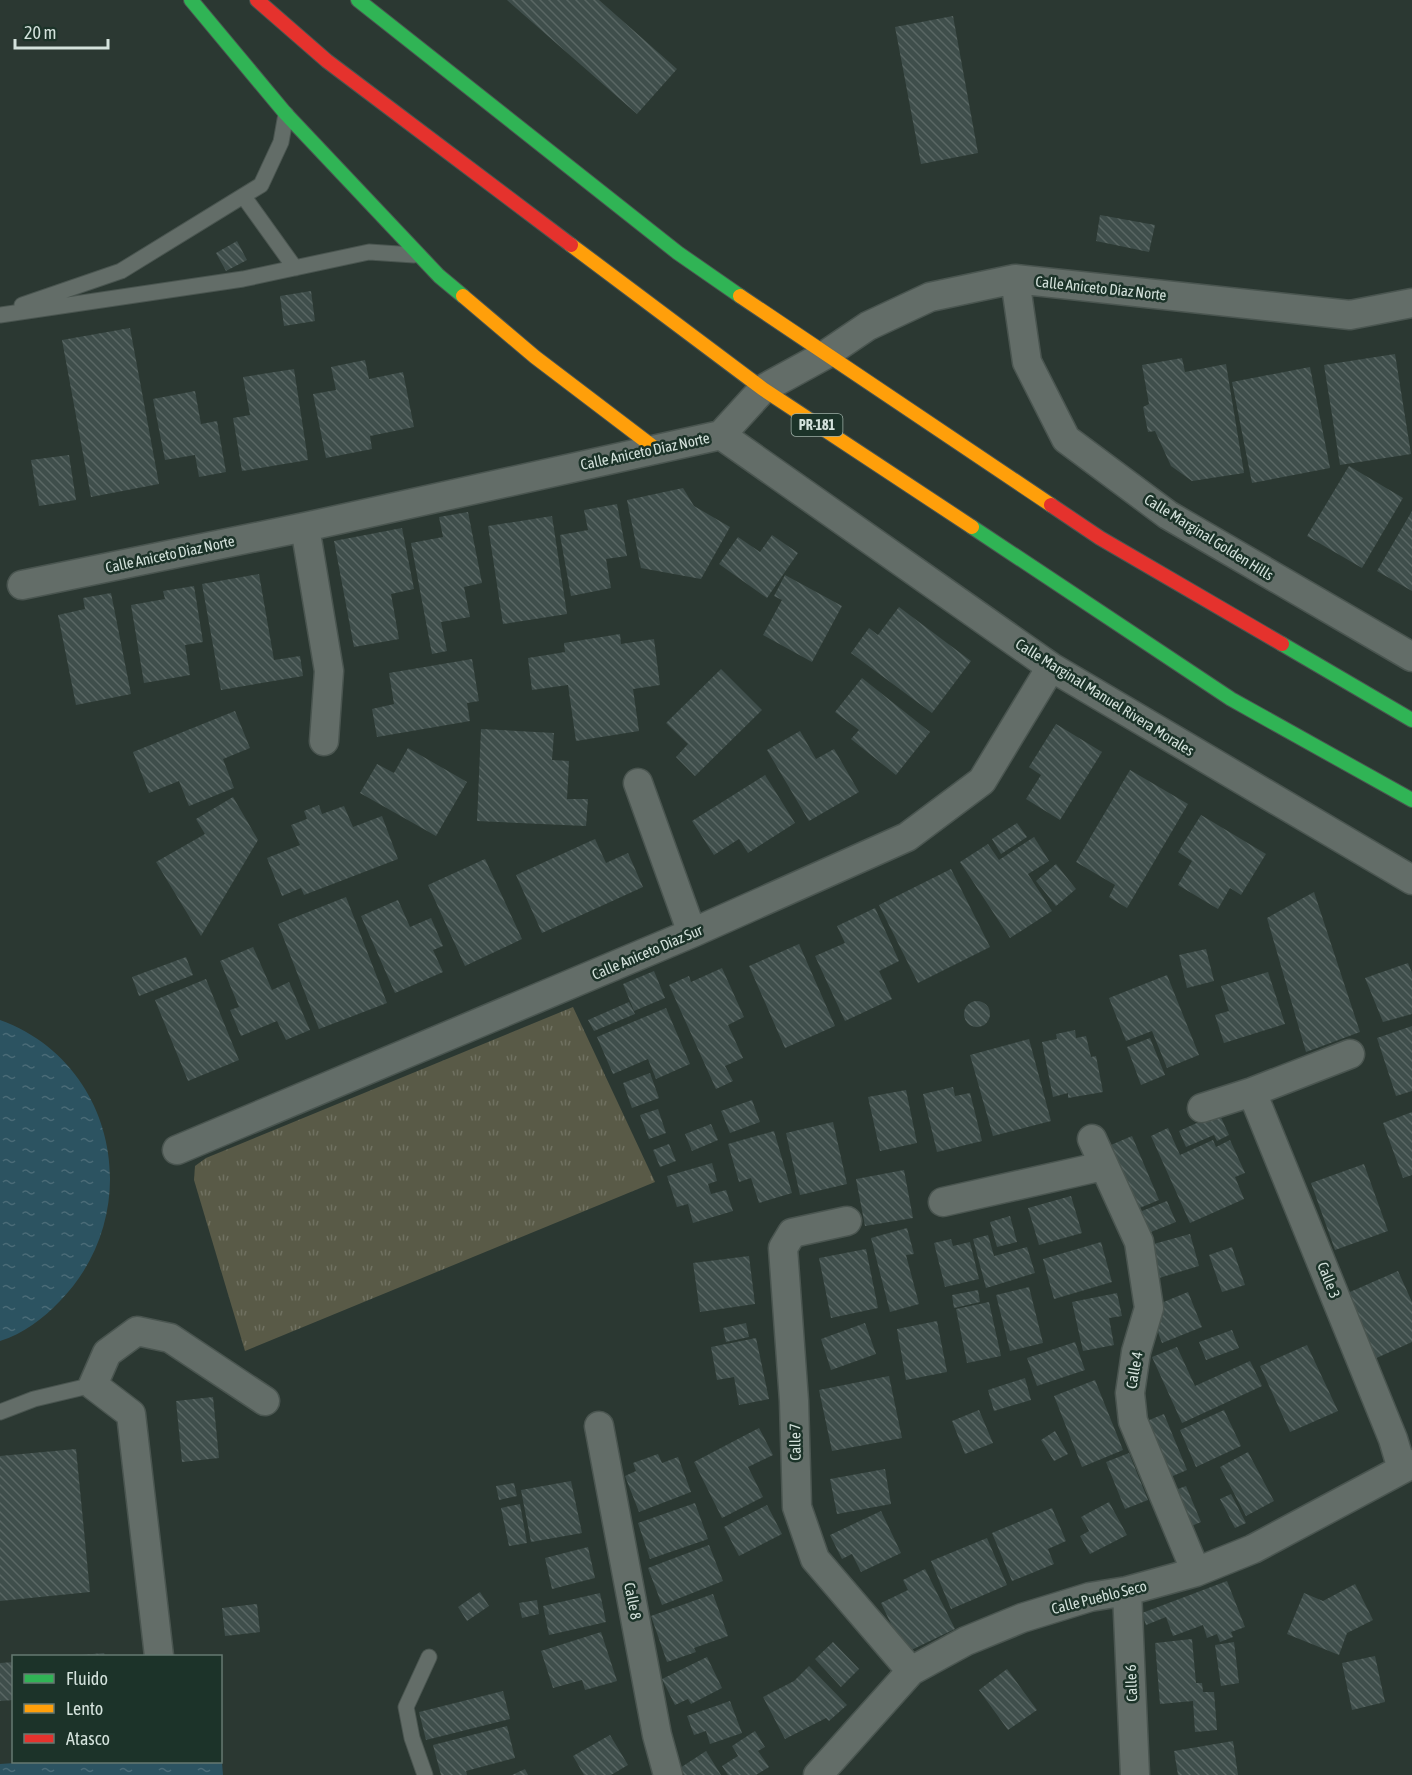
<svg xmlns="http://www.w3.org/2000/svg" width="1412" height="1775" viewBox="0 0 1412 1775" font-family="'Asap Condensed',sans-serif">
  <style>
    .park { fill: url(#park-tufts) }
    .water { fill: url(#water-ripples) }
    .building { fill: url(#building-back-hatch) }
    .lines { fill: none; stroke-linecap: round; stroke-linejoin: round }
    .lane-casing { stroke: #4a5550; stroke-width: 17 }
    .street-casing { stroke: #4a5550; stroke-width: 31 }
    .fast-casing { stroke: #4a5550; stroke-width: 16 }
    .slow-casing { stroke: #4a5550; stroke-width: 16 }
    .jam-casing { stroke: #4a5550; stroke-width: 16 }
    .lane { stroke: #636d68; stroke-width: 15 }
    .street { stroke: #636d68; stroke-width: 28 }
    .fast { stroke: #30b455; stroke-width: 14 }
    .slow { stroke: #ff9f0a; stroke-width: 14 }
    .jam { stroke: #e5322d; stroke-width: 14 }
    .labels { text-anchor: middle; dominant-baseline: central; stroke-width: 5; stroke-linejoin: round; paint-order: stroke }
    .shield { fill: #1c3329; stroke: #9daea6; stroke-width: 1.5 }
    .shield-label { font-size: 14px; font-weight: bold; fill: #d4e2dc }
    .street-label { font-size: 15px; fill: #d4e2dc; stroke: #1c3329 }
  </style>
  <defs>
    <pattern id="park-tufts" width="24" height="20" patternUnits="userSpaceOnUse" patternTransform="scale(1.5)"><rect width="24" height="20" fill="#595a47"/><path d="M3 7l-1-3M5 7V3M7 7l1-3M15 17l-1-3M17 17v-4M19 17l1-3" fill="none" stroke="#707161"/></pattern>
    <pattern id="water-ripples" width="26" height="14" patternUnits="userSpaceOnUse" patternTransform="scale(1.5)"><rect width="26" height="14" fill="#2c5361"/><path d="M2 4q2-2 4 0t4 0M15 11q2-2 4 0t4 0" fill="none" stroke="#4a6b77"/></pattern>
    <pattern id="building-back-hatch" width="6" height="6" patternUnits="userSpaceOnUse" patternTransform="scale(1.5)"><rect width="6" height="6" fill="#3f4e4b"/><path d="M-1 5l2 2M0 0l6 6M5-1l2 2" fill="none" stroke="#5a6764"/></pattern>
  </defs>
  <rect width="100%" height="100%" fill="#2b3832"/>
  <path class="park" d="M573,1007L655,1182L245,1351L194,1180L195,1166L206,1158Z"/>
  <path class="water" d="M0,1020C118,1063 146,1213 60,1301C44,1318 23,1334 0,1341Z
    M221,1750L223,1775H0V1764L29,1762H220Z"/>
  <path class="building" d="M507,0H599L677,69L637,114Z
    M953,16L978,153L921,164L895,27Z
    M1100,215L1155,225L1149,252L1096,241Z
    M237,241L247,260L226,271L216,253Z
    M311,291L315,321L284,326L280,296Z
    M130,328L159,484L91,497L62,340Z
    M1395,354L1411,454L1340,465L1324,365Z
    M1182,358L1185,372L1226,364L1244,473L1192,481L1171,466L1155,431L1148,432L1143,407L1149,404L1142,365Z
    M365,360L369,379L403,372L414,427L370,436L372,449L326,458L313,394L336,390L331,367Z
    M1310,367L1330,468L1252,483L1232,382Z
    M294,369L308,460L242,471L233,418L250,415L243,377Z
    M195,391L201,424L217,421L226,472L199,477L195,455L165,460L153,399Z
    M69,455L76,500L39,506L31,460Z
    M1349,466L1403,498L1362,568L1307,536Z
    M683,488L694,506L730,527L701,579L641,568L627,500Z
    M617,504L627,556L606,559L611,588L571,596L560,535L588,530L584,510Z
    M1412,511V591L1377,571Z
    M468,512L482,583L464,587L470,617L441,622L447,651L432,654L411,543L443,537L439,517Z
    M552,516L567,614L503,624L488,526Z
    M402,528L414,589L391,594L399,639L354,647L334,541Z
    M772,535L798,553L767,598L719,564L738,537L760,552Z
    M259,574L274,660L300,656L303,676L221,690L202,584Z
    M785,575L842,606L812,662L763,635L782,600L774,596Z
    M194,586L203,642L185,645L190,675L144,683L131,605L165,599L163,591Z
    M111,593L131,694L76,705L58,615L85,609L83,598Z
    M899,607L971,661L932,713L851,653L869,628L878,635Z
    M620,634L621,644L654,639L660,685L633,689L639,731L576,741L568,685L532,690L528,658L565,652L564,643Z
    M472,659L479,701L467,703L470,721L377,737L372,709L394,704L389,673Z
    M721,669L762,710L695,776L676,757L688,744L666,723Z
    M862,678L930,732L896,775L851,739L859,730L835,712Z
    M235,711L250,748L223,759L234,788L189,806L179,781L149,793L133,752Z
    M1056,724L1102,752L1060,820L1026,799L1041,775L1029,767Z
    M481,729L554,733L552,760L569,761L567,799H588L586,826L477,821Z
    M800,731L816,759L834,749L859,792L809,821L767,750Z
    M408,748L467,782L436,836L360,793L377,764L394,773Z
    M1130,770L1188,804L1127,908L1109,897L1115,885L1076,862Z
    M765,775L795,823L748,853L739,839L714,855L692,821Z
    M233,797L258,840L201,936L156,862L205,834L196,819Z
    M319,805L322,814L344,806L353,827L382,816L398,859L304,895L301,888L282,896L267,858L300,845L291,825L307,819L304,811Z
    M1201,815L1266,854L1241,895L1230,888L1218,909L1178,885L1192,861L1178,852Z
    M1017,823L1027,837L1001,854L992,839Z
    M1034,837L1049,861L1028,874L1052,911L1010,938L960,862L988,844L999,860Z
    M595,839L606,863L628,853L643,887L542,933L516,875Z
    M485,859L522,939L465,966L428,885Z
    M1056,864L1076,889L1056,906L1036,881Z
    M951,869L990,947L918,983L879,905Z
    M1314,892L1360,1032L1306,1052L1267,918Z
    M346,897L387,1003L319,1029L278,924Z
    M398,900L410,927L431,918L443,946L433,950L443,972L395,993L361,916Z
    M875,908L899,961L879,971L892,999L845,1021L815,956L845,943L837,926Z
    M799,944L835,1026L785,1048L749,966Z
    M253,947L272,990L289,982L310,1030L286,1040L277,1021L241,1036L230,1010L239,1007L220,961Z
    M1206,949L1214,981L1187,988L1179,955Z
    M186,957L193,975L139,996L132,977Z
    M1408,963L1412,973V1014L1383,1022L1365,978Z
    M722,968L744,1017L728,1025L743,1058L725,1066L733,1081L716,1089L669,985L689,976L691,982Z
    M654,971L665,998L634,1011L623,984Z
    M1268,972L1285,1024L1224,1043L1215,1015L1229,1011L1221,986Z
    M1167,975L1199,1055L1167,1068L1152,1031L1126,1041L1109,998Z
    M206,979L239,1060L188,1081L155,1000Z
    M964 1014a13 13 0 1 1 26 0a13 13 0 1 1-26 0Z
    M629,1002L635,1014L594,1031L588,1020Z
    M666,1008L690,1064L656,1079L648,1059L613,1074L597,1037Z
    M1412,1026V1091L1396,1096L1377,1038Z
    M1075,1030L1076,1038L1086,1036L1091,1057L1096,1056L1103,1092L1068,1098V1093L1053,1097L1042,1042L1057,1039L1056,1034Z
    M1150,1038L1165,1075L1141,1085L1127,1047Z
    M1029,1039L1051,1121L993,1136L970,1055Z
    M650,1073L659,1098L632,1108L623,1083Z
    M953,1087L955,1096L970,1093L982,1141L937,1152L923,1094Z
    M906,1090L917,1143L880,1151L868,1097Z
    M752,1100L760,1122L730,1133L721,1111Z
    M658,1109L666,1133L649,1139L640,1115Z
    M1412,1112V1175L1403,1178L1383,1123Z
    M1219,1113L1229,1135L1217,1141L1214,1135L1186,1147L1179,1131Z
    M833,1122L847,1184L800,1195L786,1133Z
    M711,1124L718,1140L692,1151L685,1134Z
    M1168,1128L1180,1155L1213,1140L1216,1147L1230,1140L1245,1173L1235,1177L1244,1199L1190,1223L1151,1136Z
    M774,1131L792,1193L759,1203L751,1178L739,1182L728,1144Z
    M1132,1136L1159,1200L1137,1209L1099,1150Z
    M669,1144L676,1161L660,1167L653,1150Z
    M712,1163L717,1181L708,1184L711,1194L726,1190L733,1211L693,1223L688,1204L677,1207L667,1176Z
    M1364,1164L1388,1231L1335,1250L1311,1183Z
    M904,1170L913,1218L865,1226L856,1179Z
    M1071,1196L1082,1233L1039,1245L1028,1208Z
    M1167,1201L1176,1222L1146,1234L1137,1213Z
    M1010,1216L1017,1242L997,1247L990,1222Z
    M907,1228L914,1254L906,1255L919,1304L890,1312L871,1238Z
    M1190,1234L1199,1266L1149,1281L1139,1248Z
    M988,1235L994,1256L1027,1247L1035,1273L986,1288L973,1239Z
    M951,1239L953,1246L970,1242L979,1279L945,1287L934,1243Z
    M1101,1242L1112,1282L1054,1299L1043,1259Z
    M1232,1247L1245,1285L1222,1292L1209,1255Z
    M866,1249L878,1308L831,1318L819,1258Z
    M749,1256L755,1304L700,1312L693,1263Z
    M1398,1271L1412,1302V1342L1372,1360L1343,1295Z
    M1029,1287L1043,1343L1010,1351L996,1295Z
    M978,1290L980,1302L954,1308L952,1295Z
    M1188,1292L1202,1327L1162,1343L1149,1308Z
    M1117,1293L1122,1316L1109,1318L1114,1345L1083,1351L1072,1302Z
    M989,1302L1001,1356L967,1363L956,1309Z
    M937,1321L947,1372L906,1380L897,1329Z
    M746,1323L749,1337L726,1342L723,1328Z
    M865,1323L876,1354L831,1370L821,1339Z
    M1232,1330L1239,1348L1206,1360L1199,1342Z
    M756,1338L769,1399L739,1405L734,1377L717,1380L711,1347Z
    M1075,1342L1085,1370L1037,1386L1027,1358Z
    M1307,1345L1338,1411L1290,1432L1260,1366Z
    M1177,1347L1195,1386L1250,1361L1262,1386L1182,1423L1152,1357Z
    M889,1376L902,1438L832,1451L819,1390Z
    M1025,1378L1031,1400L994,1411L988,1390Z
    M1095,1380L1123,1450L1082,1467L1054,1396Z
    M213,1397L219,1458L182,1462L176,1401Z
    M979,1410L993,1443L965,1454L952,1421Z
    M1224,1410L1241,1446L1196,1467L1180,1430Z
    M1164,1414L1187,1470L1161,1481L1137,1425Z
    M759,1428L773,1455L748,1467L763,1497L722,1518L694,1462Z
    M1055,1431L1068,1454L1054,1461L1041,1440Z
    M76,1449L90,1592L0,1601V1456Z
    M1248,1452L1274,1501L1246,1516L1220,1467Z
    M1129,1453L1148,1500L1125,1509L1106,1462Z
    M658,1454L662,1463L678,1457L691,1492L639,1512L625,1476L636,1471L633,1463Z
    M885,1469L891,1504L837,1514L830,1479Z
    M571,1481L582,1533L531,1542L521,1490Z
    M514,1483L517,1496L499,1500L496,1486Z
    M1186,1486L1201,1522L1182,1530L1167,1493Z
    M1231,1494L1246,1523L1235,1528L1220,1499Z
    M1109,1502L1127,1535L1090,1554L1080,1536L1089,1531L1081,1517Z
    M695,1503L708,1539L650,1559L638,1523Z
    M520,1504L527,1543L509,1546L501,1508Z
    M767,1505L782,1534L739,1556L724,1527Z
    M1052,1508L1066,1541L1048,1549L1054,1564L1012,1581L992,1533Z
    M881,1511L901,1553L861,1572L852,1554L842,1559L830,1535Z
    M987,1538L1007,1585L951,1609L931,1561Z
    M709,1545L723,1581L662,1605L648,1568Z
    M588,1547L595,1578L552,1589L545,1558Z
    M925,1569L955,1629L905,1653L881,1603L908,1590L903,1580Z
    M1227,1581L1245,1627L1231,1632L1233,1637L1220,1642L1217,1634L1207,1638L1203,1625L1173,1636L1166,1617L1146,1625L1142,1613Z
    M1355,1584L1373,1620L1347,1633L1339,1655L1287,1634L1304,1593L1323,1601Z
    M480,1592L489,1606L467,1621L458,1607Z
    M600,1593L606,1622L549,1635L543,1606Z
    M713,1594L728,1636L694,1648L696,1652L667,1662L651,1616Z
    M537,1600L539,1614L522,1618L519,1603Z
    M257,1604L260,1632L225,1636L222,1608Z
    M601,1632L617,1681L585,1690L582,1680L553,1688L541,1651Z
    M1192,1639L1196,1683H1202L1203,1692H1214L1217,1730L1195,1732L1193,1701L1160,1704L1155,1643Z
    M833,1642L859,1669L841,1687L815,1659Z
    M1234,1642L1239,1683L1221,1686L1215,1645Z
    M104,1653L105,1656H81V1655Z
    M1375,1656L1385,1702L1352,1710L1342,1663Z
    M707,1657L722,1688L691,1704L688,1699L675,1705L662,1679Z
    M14,1662V1700L0,1701V1663Z
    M809,1666L847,1705L829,1721L826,1718L785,1739L763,1697L794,1681Z
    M1007,1669L1037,1710L1008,1730L979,1690Z
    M503,1691L510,1719L426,1740L419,1712Z
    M730,1701L742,1733L710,1744L706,1731L694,1735L687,1716Z
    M507,1726L515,1758L466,1771L467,1775H441L433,1745Z
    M755,1731L765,1747L758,1751L769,1767L756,1775H728L722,1766L738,1756L732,1746Z
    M610,1735L628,1765L611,1775H584L573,1756Z
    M1233,1741L1238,1775H1178L1174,1751Z
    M706,1751L721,1775H684L680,1768Z
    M525,1769L528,1775H512Z"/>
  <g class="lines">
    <g class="lane-casing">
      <path id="lane" d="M244,197L295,268
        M22,305L121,271L261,185L281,142L286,114
        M0,315L243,279L369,252L414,255
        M0,1412L34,1399L93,1385
        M425,1775L412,1738L406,1707L429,1657"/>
    </g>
    <g class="street-casing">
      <path id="street" d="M1015,279L1027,362L1066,439L1168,515L1412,657
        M721,435L1051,667L1412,880
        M305,527L329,671L324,741
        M22,585L305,527L721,435L763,389L825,355L868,326L930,297L1015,279L1350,315L1412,303
        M638,783L692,933
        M1252,1092L1393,1439L1402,1469
        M1202,1108L1252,1092L1350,1054
        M1092,1139L1139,1242L1149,1308L1136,1352L1130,1393L1133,1421L1196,1572
        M177,1150L692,933L907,837L982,781L1051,667
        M943,1202L1103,1166
        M847,1221L792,1233L783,1248L794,1401L797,1507L815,1559L911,1671
        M599,1426L657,1735L668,1775
        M1127,1591L1135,1775
        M159,1656L131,1414L93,1385L107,1353L137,1331L170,1338L265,1401
        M818,1775L911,1671L966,1641L1022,1618L1090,1597L1127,1591L1196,1572L1253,1549L1412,1464"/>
    </g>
    <g class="fast-casing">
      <path id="fast" d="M191,0L286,114L439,276L463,296
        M358,0L678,253L740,296
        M972,527L1231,699L1412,800
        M1282,644L1412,720"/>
    </g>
    <g class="slow-casing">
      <path id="slow" d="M571,245L763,389L972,527
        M463,296L535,357L656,449
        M740,296L1051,505"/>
    </g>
    <g class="jam-casing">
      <path id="jam" d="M257,0L327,61L571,245
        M1051,505L1100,538L1282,644"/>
    </g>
    <use href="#lane" class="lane"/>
    <use href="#street" class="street"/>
    <use href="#fast" class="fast"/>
    <use href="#slow" class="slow"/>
    <use href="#jam" class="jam"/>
  </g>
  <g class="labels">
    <rect class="shield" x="791.5" y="414" width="51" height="22" rx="4.5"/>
    <g class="shield-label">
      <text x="817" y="425">PR-181</text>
    </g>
    <g class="street-label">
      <text transform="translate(1101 288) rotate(6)">Calle Aniceto Díaz Norte</text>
      <text transform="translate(645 451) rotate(-12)">Calle Aniceto Díaz Norte</text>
      <text transform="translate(1209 537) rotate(32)">Calle Marginal Golden Hills</text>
      <text transform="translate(170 554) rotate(-12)">Calle Aniceto Díaz Norte</text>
      <text transform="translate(1105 697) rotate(32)">Calle Marginal Manuel Rivera Morales</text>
      <text transform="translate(647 952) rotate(-23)">Calle Aniceto Díaz Sur</text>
      <text transform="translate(1329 1280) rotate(68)">Calle 3</text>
      <text transform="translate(1134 1370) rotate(-80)">Calle 4</text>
      <text transform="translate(795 1442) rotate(-91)">Calle 7</text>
      <text transform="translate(1099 1597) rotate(-14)">Calle Pueblo Seco</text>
      <text transform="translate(633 1601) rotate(79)">Calle 8</text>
      <text transform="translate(1131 1683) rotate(-92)">Calle 6</text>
    </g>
  </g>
  <rect x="12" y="1655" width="210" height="108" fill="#1c3329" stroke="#667971" stroke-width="1.5"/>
  <rect x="24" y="1674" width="30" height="9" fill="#30b455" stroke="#667971" stroke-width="1.5"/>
  <text x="66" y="1685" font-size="18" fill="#d4e2dc">Fluido</text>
  <rect x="24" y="1704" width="30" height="9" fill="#ff9f0a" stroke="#667971" stroke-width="1.5"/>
  <text x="66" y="1715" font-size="18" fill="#d4e2dc">Lento</text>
  <rect x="24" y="1734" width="30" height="9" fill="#e5322d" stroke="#667971" stroke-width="1.5"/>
  <text x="66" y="1745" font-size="18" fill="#d4e2dc">Atasco</text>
  <path d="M15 39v9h93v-9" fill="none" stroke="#d4e2dc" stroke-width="3"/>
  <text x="24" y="39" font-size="18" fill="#d4e2dc" stroke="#1c3329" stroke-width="4.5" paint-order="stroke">20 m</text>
</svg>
